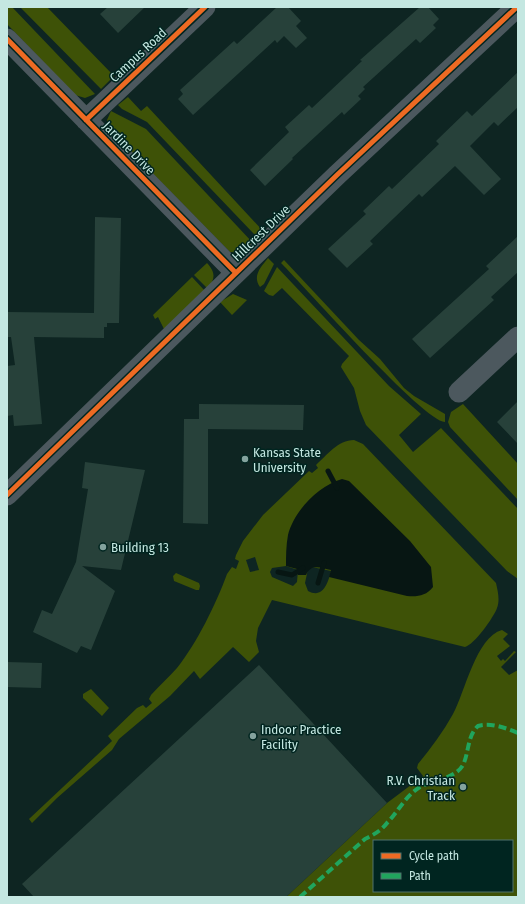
<svg xmlns="http://www.w3.org/2000/svg" width="525" height="904" viewBox="0 0 525 904" font-family="'Fira Sans Condensed',sans-serif">
  <style>
    .green { fill: #3e5207; fill-rule: evenodd }
    .water { fill: #071613 }
    .lines { fill: none; stroke-linecap: round; stroke-linejoin: round }
    .stream { stroke: #071613; stroke-width: 5 }
    .building { fill: #27413a }
    .street { stroke: #4c585e; stroke-width: 21 }
    .quiet { stroke: #20a55d; stroke-width: 4; stroke-dasharray: 8 4; stroke-linecap: butt }
    .cycleway-casing { stroke: #002520; stroke-width: 8 }
    .cycleway { stroke: #ed6a23; stroke-width: 5 }
    .poi-dot { fill: #84a39e; stroke: #002520; stroke-width: 1.5 }
    .labels { text-anchor: middle; dominant-baseline: central; stroke-width: 3; stroke-linejoin: round; paint-order: stroke }
    .street-label { font-size: 13px; fill: #c4e7e1; stroke: #002520 }
    .poi-label { font-size: 13px; fill: #c4e7e1; stroke: #002520; text-anchor: start }
  </style>
  <rect width="100%" height="100%" fill="#0e2522"/>
  <path class="green" d="M7,7H12L95,94L85,98L75,95L7,24Z
    M20,7H47L114,76L101,89Z
    M128,97L141,111L147,106L264,232L258,237L254,234L147,122L122,109L118,105Z
    M111,111L146,129L253,243L241,253L230,252L110,130L107,120Z
    M268,258L274,264L264,284L260,287C252,276 261,267 268,258Z
    M284,260L359,340L380,359L404,388L414,396L445,414V422C424,422 304,286 281,263Z
    M207,263C216,273 215,278 208,289L194,275Z
    M277,267L389,386L421,414L399,435L413,452L441,428L518,509V579L507,571L366,425L360,411L354,388L341,367L342,364L349,356L282,288L273,296L269,295L264,291Z
    M192,277L205,291L164,329L158,317L155,319L153,315Z
    M233,294L247,300L232,315L220,302Z
    M463,404L518,464V500L450,427L448,422L451,412Z
    M354,440L363,444L496,583C498,592 500,600 497,608C494,617 474,645 465,647L272,600L258,628L256,641L259,652L249,662L233,647L200,679L194,671L170,696L119,739L112,750L57,798L32,823L29,819L112,741L108,736L137,708L143,705L146,708L152,703L149,699L151,695C159,686 169,677 177,668C197,643 216,604 227,574L232,567L236,569L239,561L235,559L236,555L243,541L263,515L309,471L312,473L318,468L316,465C327,455 338,440 354,440ZM255,557L259,570L250,572L246,560ZM286,566L298,570L297,582L293,586L272,577L270,572L272,568ZM312,567L331,571C328,583 323,599 308,591L305,583L308,569Z
    M176,573L199,583L200,586L199,590H196L174,581L173,576Z
    M502,630L508,634L503,639L510,646L497,656L501,661L503,659L505,661L514,651L516,652L501,667L509,675L518,670V897H286L387,803L423,776L417,768L418,764C431,748 443,732 453,714C465,692 476,637 502,630ZM374,841H512V891H374Z
    M91,689L109,708L102,716L83,698V694Z"/>
  <path class="water" d="M342,479L349,481L410,541L431,567L433,587C426,596 417,597 407,596L329,577L331,570C321,568 311,563 306,575H298L297,569L286,566C286,556 286,546 288,535C294,511 318,486 342,479Z"/>
  <g class="lines">
    <path class="stream" d="M328,471L337,488
      M278,572L292,575L303,568
      M318,583L324,563"/>
  </g>
  <path class="building" d="M108,7H145L118,33L100,14Z
    M277,7H288L301,21L296,26L307,38L296,48L284,36L277,43L275,40L193,115L178,99L183,94L180,90L234,41L237,44Z
    M420,7H428L439,19L433,25L436,28L420,43L416,39L363,87L365,89L358,96L361,99L344,115L342,112L292,158L293,159L265,186L250,170L289,132L285,127L309,105L312,108L362,61L360,60Z
    M518,72V107L498,126L494,122L470,146L501,179L484,195L455,166L422,197L419,194L370,241L373,244L347,268L328,249L366,214L363,211L389,186L392,189L439,144L436,141L467,111L472,116Z
    M95,217L121,218L119,323H107V327H104V338L34,337L42,424L14,426L13,415L7,416V366L15,365L11,337H7V312L94,313Z
    M518,236V272L491,297L494,300L430,358L412,339L489,269L486,266Z
    M518,401V444L497,422Z
    M199,404L304,405L303,430L208,429V524L183,523L184,419H199Z
    M85,462L145,470L121,570L82,566L115,591L91,650L81,646L77,653L33,632L42,610L52,614L76,562L88,489L82,488Z
    M7,662L42,663L41,688L7,687Z
    M259,665L387,803L286,897H34L22,884Z"/>
  <g class="lines">
    <path class="street" d="M7,39L236,273
      M86,120L205,7
      M459,392L518,337
      M7,495L337,175L517,7"/>
    <path class="quiet" d="M300,897L365,839C373,835 381,831 387,823C398,812 406,795 420,787C432,780 455,779 463,765C469,753 467,736 478,726C490,722 506,728 518,733"/>
    <g class="cycleway-casing">
      <path id="cycleway" d="M7,39L236,273
        M86,120L205,7
        M7,495L337,175L517,7"/>
    </g>
    <use href="#cycleway" class="cycleway"/>
  </g>
  <g class="poi-dot">
    <circle cx="245" cy="459" r="4"/>
    <circle cx="103" cy="547" r="4"/>
    <circle cx="253" cy="736" r="4"/>
    <circle cx="463" cy="787" r="4"/>
  </g>
  <g class="labels">
    <g class="street-label">
      <text transform="translate(138 55) rotate(-43)">Campus Road</text>
      <text transform="translate(129 148) rotate(46)">Jardine Drive</text>
      <text transform="translate(261 233) rotate(-44)">Hillcrest Drive</text>
    </g>
    <g class="poi-label">
      <text x="253" y="452">Kansas State<tspan x="253" dy="15">University</tspan></text>
      <text x="111" y="547">Building 13</text>
      <text x="261" y="729">Indoor Practice<tspan x="261" dy="15">Facility</tspan></text>
      <text x="455" y="780" text-anchor="end">R.V. Christian<tspan x="455" dy="15">Track</tspan></text>
    </g>
  </g>
  <rect width="525" height="904" fill="none" stroke="#c4e7e1" stroke-width="16"/>
  <rect x="373" y="840" width="140" height="52" fill="#002520" stroke="#4e736d"/>
  <rect x="381" y="853" width="20" height="6" fill="#ed6a23" stroke="#4e736d"/>
  <text x="409" y="860" font-size="12" fill="#c4e7e1">Cycle path</text>
  <rect x="381" y="873" width="20" height="6" fill="#20a55d" stroke="#4e736d"/>
  <text x="409" y="880" font-size="12" fill="#c4e7e1">Path</text>
</svg>
